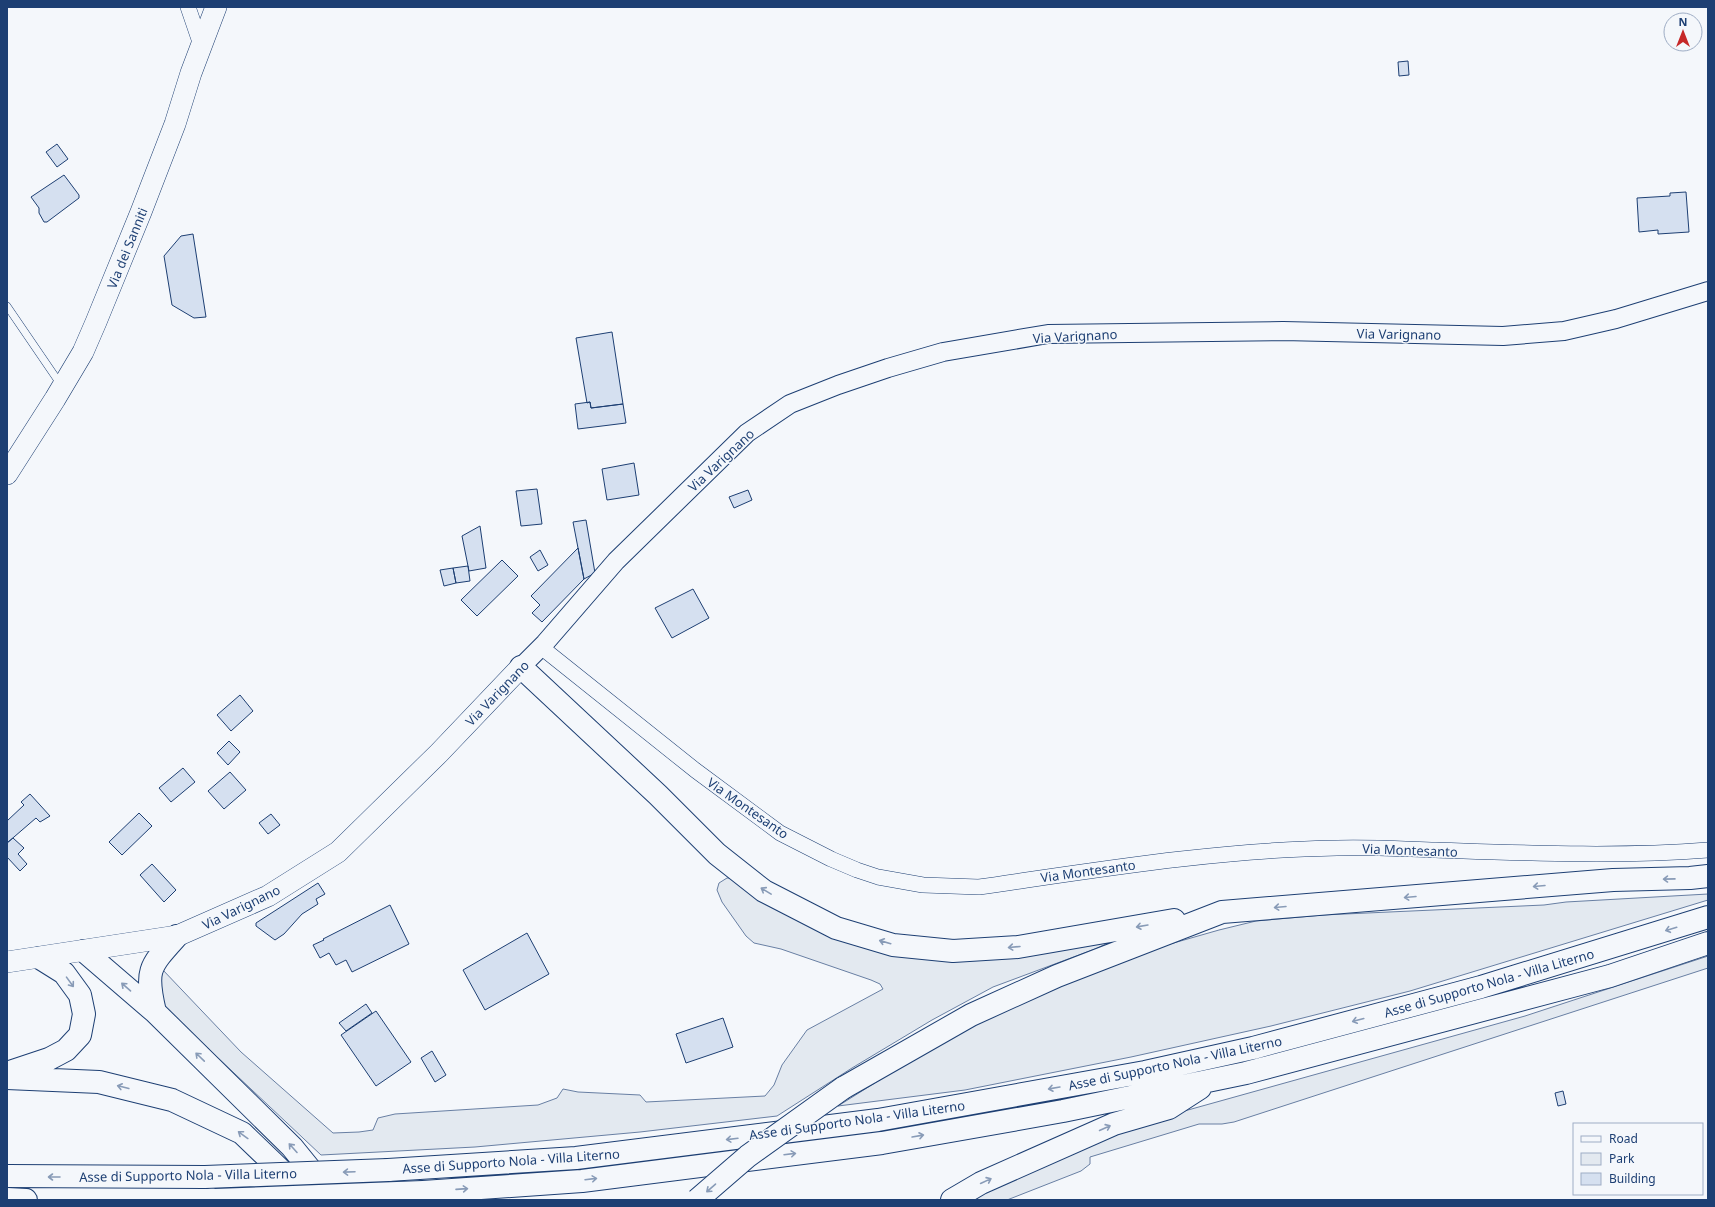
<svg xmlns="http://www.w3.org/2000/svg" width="1715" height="1207" viewBox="0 0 1715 1207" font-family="'Noto Sans',sans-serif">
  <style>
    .green { fill: #e3e9f0; stroke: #687fa3 }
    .building { fill: #d5e0f0; stroke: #1d3f73 }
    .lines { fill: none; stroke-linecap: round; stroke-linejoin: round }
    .service-casing { stroke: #1d3f73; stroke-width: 8 }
    .minor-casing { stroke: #1d3f73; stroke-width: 16 }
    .tertiary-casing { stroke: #1d3f73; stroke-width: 20 }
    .secondary-casing { stroke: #1d3f73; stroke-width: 22 }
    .trunk-casing { stroke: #1d3f73; stroke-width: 24 }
    .service { stroke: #f4f7fb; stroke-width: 7 }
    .minor { stroke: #f4f7fb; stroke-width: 15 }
    .tertiary { stroke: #f4f7fb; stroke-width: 18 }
    .secondary { stroke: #f4f7fb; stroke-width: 21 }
    .trunk { stroke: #f4f7fb; stroke-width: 22 }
    .trunk-bridge-casing { stroke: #1d3f73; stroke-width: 24; stroke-linecap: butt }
    .trunk-bridge { stroke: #f4f7fb; stroke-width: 22 }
    .oneway { stroke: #889bb7 }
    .labels { text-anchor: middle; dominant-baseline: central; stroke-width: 3; stroke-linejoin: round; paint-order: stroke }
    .street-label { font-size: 13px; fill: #1d3f73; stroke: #f4f7fb }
  </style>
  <rect width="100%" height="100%" fill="#f4f7fb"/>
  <path class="green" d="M727,878H737L887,949L1110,940L1108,943L1095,949L993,987L932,1020L852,1068L777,1116L640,1132L475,1147L321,1155L166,1009L160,996L162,969L241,1052L333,1133L359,1132L373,1130L378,1118L395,1114L538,1105L557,1098L563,1089L578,1092L640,1095L646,1102L765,1096L774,1085L782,1065L807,1030L883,989L880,984L871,980L781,949L754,943L746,936L722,902L717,890L719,883Z
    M1708,894V900L1410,991L1271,1026L1131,1057L965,1090L838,1106L913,1059L967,1028L1046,991L1156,948L1219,930L1256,921L1323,915L1544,905L1566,902Z
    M1708,956V968L1234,1122L1222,1124H1199L1090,1157V1164L1081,1171L1007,1200H966L1127,1127L1525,1016Z"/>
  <path class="building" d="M1408,61L1409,75L1399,76L1398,62Z
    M57,144L68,159L57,167L46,152Z
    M64,175L79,195V198L47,222H44L39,213V208L31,197Z
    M1686,192L1689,232L1658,234V230L1639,232L1637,198L1670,196V193Z
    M193,234L206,317L194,318L172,305L164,256L181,236Z
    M612,332L623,404L591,408L590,402L587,403L576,338Z
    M590,402L591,408L623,404L626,423L578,429L575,404Z
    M634,463L639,495L607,500L602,469Z
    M537,489L542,524L521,526L516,491Z
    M748,490L752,500L734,508L729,497Z
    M586,520L595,573L584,579L573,522Z
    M480,526L486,568L469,571L462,536Z
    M578,548L584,579L542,622L532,613L540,605L531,596Z
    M540,550L548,565L538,571L530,557Z
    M502,560L518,576L477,616L461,600Z
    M468,566L470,581L456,583L453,568Z
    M453,568L456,583L444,586L440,570Z
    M693,589L709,618L672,638L655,608Z
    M240,695L253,711L231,731L217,715Z
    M229,741L240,752L228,765L217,753Z
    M183,768L195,782L171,802L159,788Z
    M230,772L246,790L224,809L208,791Z
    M30,794L50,816L40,822L36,818L7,843V821L24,805L21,802Z
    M139,813L152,826L122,855L109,842Z
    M271,814L280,825L268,834L259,823Z
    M13,838L24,848L18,854L27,864L20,871L7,857V843Z
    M152,864L176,890L164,902L140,875Z
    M318,883L325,894L316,899L318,904L302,914L284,934L275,940L256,926V923Z
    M390,905L409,944L352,972L346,960L336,965L329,953L320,958L313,945L324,940L323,939Z
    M527,933L549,974L485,1010L463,970Z
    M366,1004L372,1013L346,1031L339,1023Z
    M376,1011L411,1062L376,1086L341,1035Z
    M723,1018L733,1047L686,1063L676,1034Z
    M432,1051L446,1075L435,1082L421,1058Z
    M1563,1091L1566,1104L1558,1106L1555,1093Z"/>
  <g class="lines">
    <g class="service-casing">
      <path id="service" d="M7,306L61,385"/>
    </g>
    <g class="minor-casing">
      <path id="minor" d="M188,7L201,45
        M541,647L695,770L780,833L831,859L857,870L878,877L923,885L979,887C1097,870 1216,850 1337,848C1370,847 1403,849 1436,850C1526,853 1618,857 1708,850"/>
    </g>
    <g class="tertiary-casing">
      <path id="tertiary" d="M521,667L545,643L616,561L747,433L790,404L838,385L888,368L943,352L1048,334L1283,331L1503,336L1564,331L1616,319L1708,291"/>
    </g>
    <g class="secondary-casing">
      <path id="secondary" d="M7,474L55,399L83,352L96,322L141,212L175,124L191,73L216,7
        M7,962L177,936L268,896L338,852L439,753L521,667"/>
    </g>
    <g class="trunk-casing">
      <path id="trunk" d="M521,667L658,795L717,854L764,891L836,928L893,945L953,951L1018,947L1174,920
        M177,936C149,967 145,970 155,1012L292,1147L335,1200
        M84,951L155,1012
        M7,1073L49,1059L66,1050L80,1035L84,1014L80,995L64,973L40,958
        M7,1078L99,1082L172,1100L242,1133L295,1184
        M843,1088L971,1015L1057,976L1222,912L1613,880L1690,878L1708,876
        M388,1170L576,1158L878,1120L1145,1072L1253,1048L1481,987L1708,917
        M7,1176L205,1177
        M405,1197L423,1192L582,1181L882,1143L1063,1111L1246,1073L1610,976L1708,943
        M7,1199L26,1200
        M952,1200L981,1183L1114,1124L1169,1108L1200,1088"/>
    </g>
    <use href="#service" class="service"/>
    <use href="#minor" class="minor"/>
    <use href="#tertiary" class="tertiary"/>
    <use href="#secondary" class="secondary"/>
    <use href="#trunk" class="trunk"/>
    <g class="trunk-bridge-casing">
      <path id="trunk-bridge" d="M205,1177L388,1170
        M215,1200L423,1192
        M697,1200L748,1156L843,1088"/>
    </g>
    <use href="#trunk-bridge" class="trunk-bridge"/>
  </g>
  <defs><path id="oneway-shaft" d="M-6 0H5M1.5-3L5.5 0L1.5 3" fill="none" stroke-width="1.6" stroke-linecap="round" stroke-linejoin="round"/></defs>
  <g class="oneway">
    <use href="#oneway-shaft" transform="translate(1669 879) rotate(179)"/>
    <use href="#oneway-shaft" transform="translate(1539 886) rotate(175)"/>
    <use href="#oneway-shaft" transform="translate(766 891) rotate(-149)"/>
    <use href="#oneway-shaft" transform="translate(1410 897) rotate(175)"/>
    <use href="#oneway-shaft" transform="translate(1280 907) rotate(175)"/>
    <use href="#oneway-shaft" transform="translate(1142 926) rotate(170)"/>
    <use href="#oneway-shaft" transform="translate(1671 929) rotate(163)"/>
    <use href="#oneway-shaft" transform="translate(885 942) rotate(-164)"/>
    <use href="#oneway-shaft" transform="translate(1014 947) rotate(175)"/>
    <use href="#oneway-shaft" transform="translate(70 982) rotate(54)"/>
    <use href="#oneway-shaft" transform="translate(126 987) rotate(-139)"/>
    <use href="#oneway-shaft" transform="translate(1358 1020) rotate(165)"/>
    <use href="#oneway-shaft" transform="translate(200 1057) rotate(-136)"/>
    <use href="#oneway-shaft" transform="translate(123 1087) rotate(-166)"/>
    <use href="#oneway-shaft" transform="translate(1054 1088) rotate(170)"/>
    <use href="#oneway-shaft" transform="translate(1105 1128) rotate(-24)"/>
    <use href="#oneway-shaft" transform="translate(243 1135) rotate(-144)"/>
    <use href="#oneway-shaft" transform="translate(918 1136) rotate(-10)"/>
    <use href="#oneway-shaft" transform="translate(732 1139) rotate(173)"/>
    <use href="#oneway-shaft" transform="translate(293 1148) rotate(-132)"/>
    <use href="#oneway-shaft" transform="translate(790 1154) rotate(-7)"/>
    <use href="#oneway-shaft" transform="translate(349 1172) rotate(178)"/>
    <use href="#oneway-shaft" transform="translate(54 1177) rotate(180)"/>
    <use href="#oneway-shaft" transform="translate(591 1179) rotate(-7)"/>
    <use href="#oneway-shaft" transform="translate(986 1181) rotate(-25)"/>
    <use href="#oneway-shaft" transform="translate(711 1188) rotate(139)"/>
    <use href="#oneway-shaft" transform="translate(462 1189) rotate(-4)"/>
  </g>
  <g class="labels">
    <g class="street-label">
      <text transform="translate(127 248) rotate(-68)">Via dei Sanniti</text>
      <text transform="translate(1399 334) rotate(1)">Via Varignano</text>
      <text transform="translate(1075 336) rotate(-3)">Via Varignano</text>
      <text transform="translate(721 460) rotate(-43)">Via Varignano</text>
      <text transform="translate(497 693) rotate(-46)">Via Varignano</text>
      <text transform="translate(748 808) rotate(35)">Via Montesanto</text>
      <text transform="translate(1410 850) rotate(2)">Via Montesanto</text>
      <text transform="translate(1088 871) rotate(-8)">Via Montesanto</text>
      <text transform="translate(241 907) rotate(-26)">Via Varignano</text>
      <text transform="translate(1489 983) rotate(-16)">Asse di Supporto Nola - Villa Literno</text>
      <text transform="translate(1175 1063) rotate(-12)">Asse di Supporto Nola - Villa Literno</text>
      <text transform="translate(857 1120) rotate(-8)">Asse di Supporto Nola - Villa Literno</text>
      <text transform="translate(511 1161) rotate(-4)">Asse di Supporto Nola - Villa Literno</text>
      <text transform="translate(188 1175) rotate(-1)">Asse di Supporto Nola - Villa Literno</text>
    </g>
  </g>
  <rect width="1715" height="1207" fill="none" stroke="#1d3f73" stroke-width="16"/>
  <rect x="1573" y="1123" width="130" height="72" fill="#f4f7fb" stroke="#9eadc5"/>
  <rect x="1581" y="1136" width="20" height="6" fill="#f4f7fb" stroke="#9eadc5"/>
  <text x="1609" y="1143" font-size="12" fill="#1d3f73">Road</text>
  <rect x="1581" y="1153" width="20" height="12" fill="#e3e9f0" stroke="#9eadc5"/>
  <text x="1609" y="1163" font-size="12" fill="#1d3f73">Park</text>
  <rect x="1581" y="1173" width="20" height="12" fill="#d5e0f0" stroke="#9eadc5"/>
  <text x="1609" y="1183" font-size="12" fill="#1d3f73">Building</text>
  <g transform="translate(1683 32)"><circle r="19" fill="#f4f7fb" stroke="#9eadc5"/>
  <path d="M0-3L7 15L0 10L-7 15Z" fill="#c62828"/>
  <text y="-6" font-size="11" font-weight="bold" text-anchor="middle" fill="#1d3f73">N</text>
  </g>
</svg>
